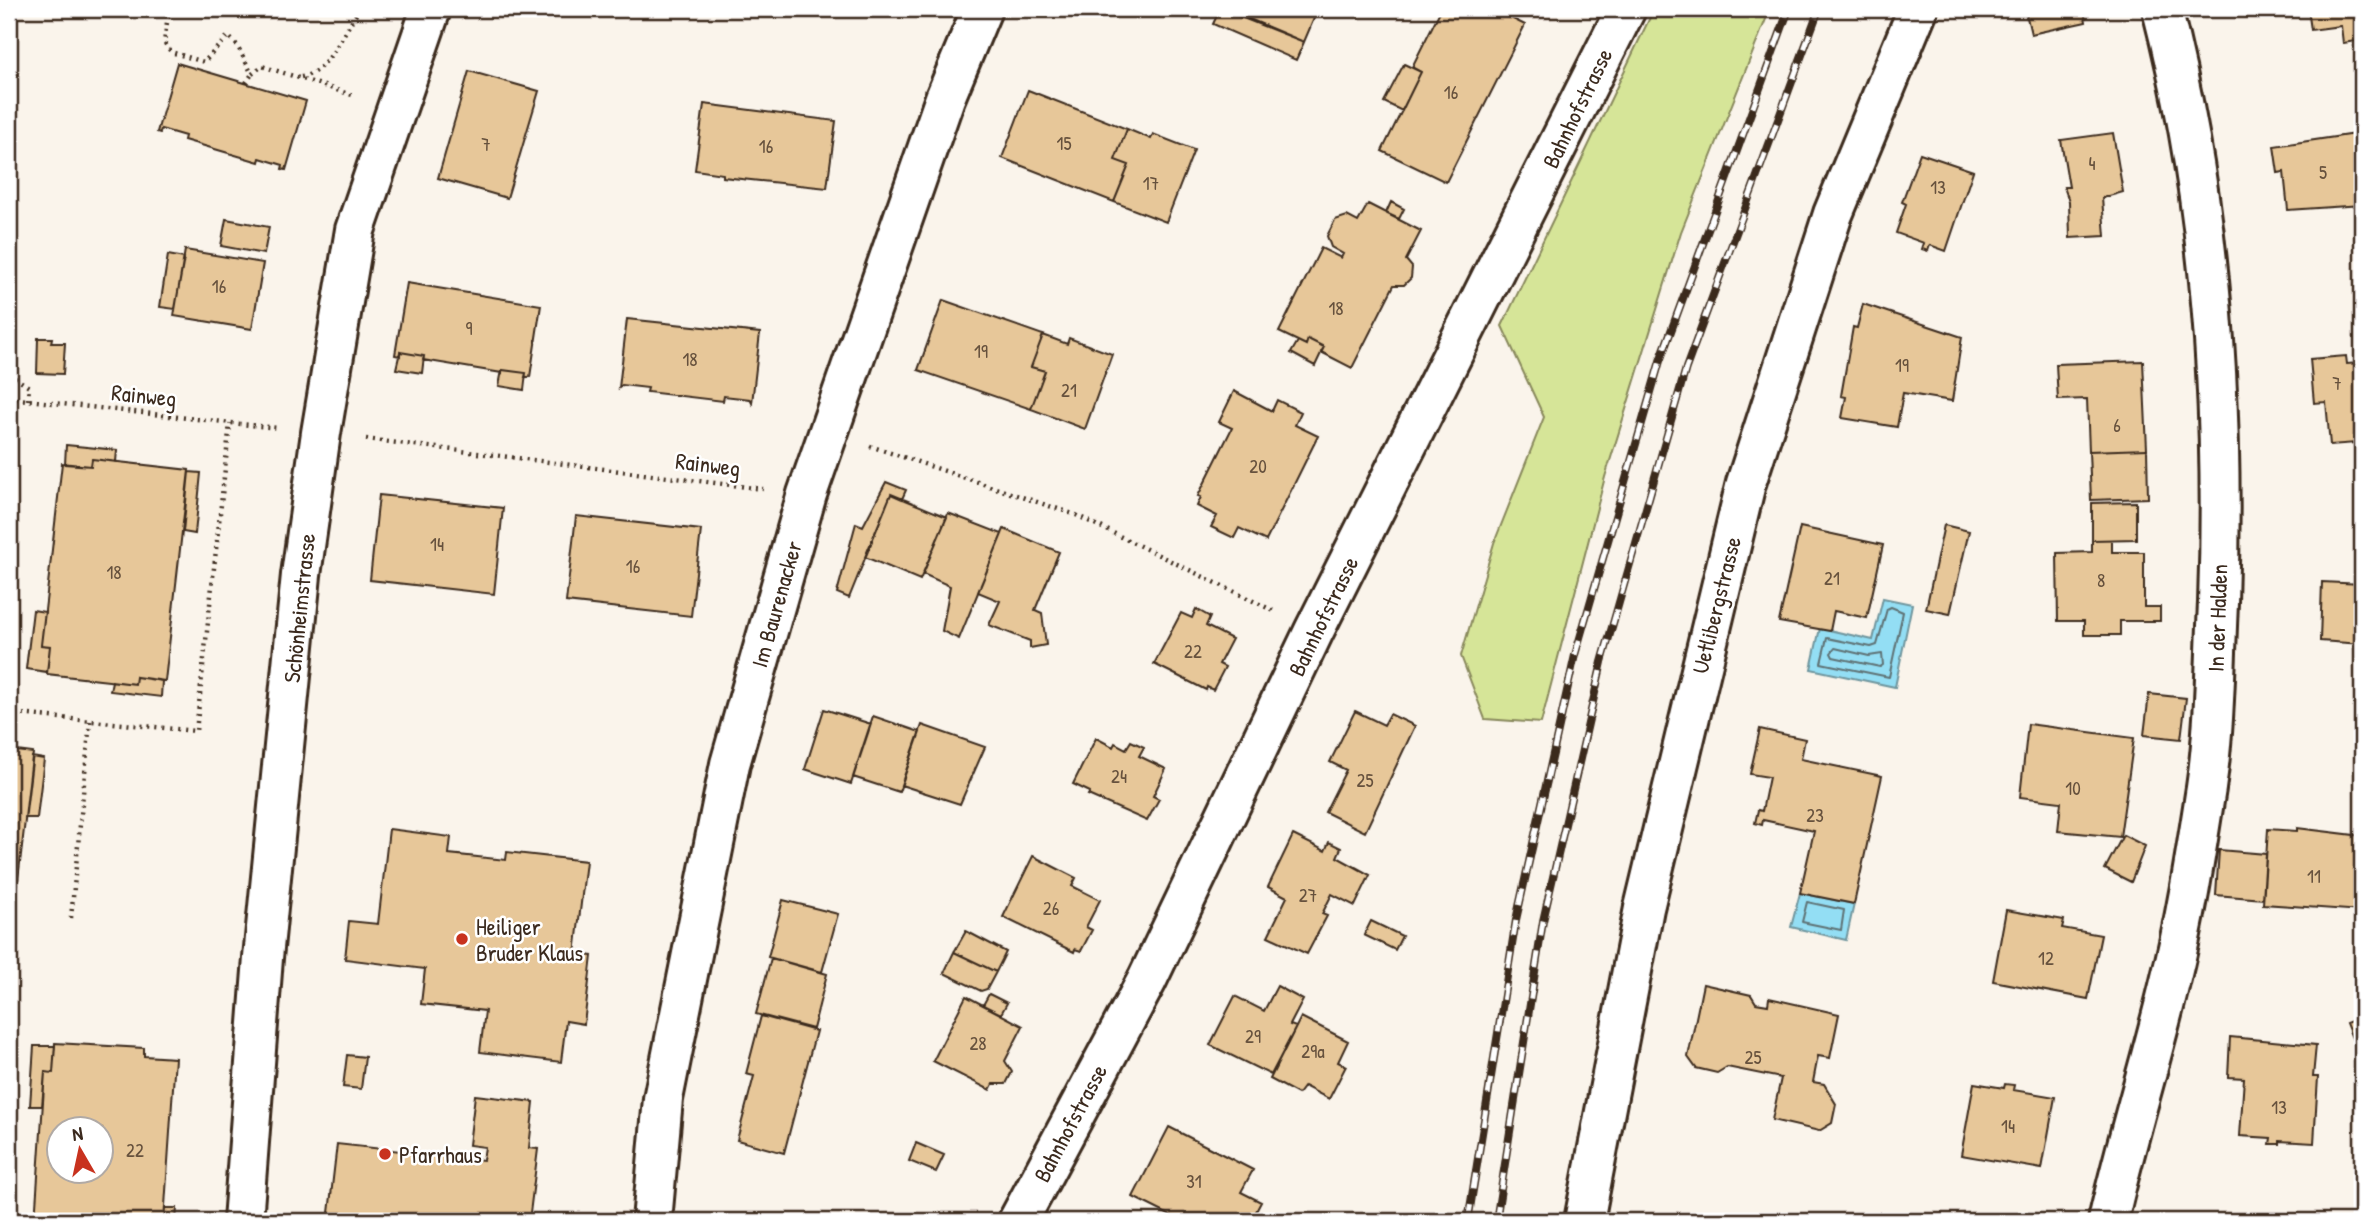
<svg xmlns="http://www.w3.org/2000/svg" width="2371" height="1230" viewBox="0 0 2371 1230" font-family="'Patrick Hand',sans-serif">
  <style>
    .green { fill: #d6e598; stroke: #88885b; stroke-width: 2 }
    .water { fill: #93def4; stroke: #70969e; stroke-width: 2 }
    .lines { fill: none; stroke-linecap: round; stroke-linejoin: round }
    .shore { stroke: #5e7274; stroke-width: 2 }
    .building { fill: #e7c799; stroke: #3b2a1e; stroke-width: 2; fill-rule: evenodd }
    .street-casing { stroke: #3b2a1e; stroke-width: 44 }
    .path { stroke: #3b2a1e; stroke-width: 4.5; stroke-dasharray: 2 5; stroke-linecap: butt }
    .street { stroke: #fff; stroke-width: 38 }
    .rail-casing { stroke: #3b2a1e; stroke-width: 8 }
    .rail { stroke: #fff; stroke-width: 5; stroke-dasharray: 16; stroke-linecap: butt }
    .poi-dot { fill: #c8321e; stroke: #fff; stroke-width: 2.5 }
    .labels { text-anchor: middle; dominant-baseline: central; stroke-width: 5; stroke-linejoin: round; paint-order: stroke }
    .number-label { font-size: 19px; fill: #66513d }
    .street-label { font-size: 23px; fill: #3b2a1e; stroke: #fff }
    .poi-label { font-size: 23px; fill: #3b2a1e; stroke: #fff; text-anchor: start }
  </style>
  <rect width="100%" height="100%" fill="#faf4eb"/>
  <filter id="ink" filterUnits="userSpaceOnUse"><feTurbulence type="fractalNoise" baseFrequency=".0143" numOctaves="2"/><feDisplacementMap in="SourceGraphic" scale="14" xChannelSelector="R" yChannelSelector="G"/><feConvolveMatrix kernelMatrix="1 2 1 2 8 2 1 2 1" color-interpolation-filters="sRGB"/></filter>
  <g filter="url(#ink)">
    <path class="green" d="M1654,9H1770L1681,232L1605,477L1541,723L1485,719L1461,656L1494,543L1544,417L1502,326Z"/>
    <path class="water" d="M1883,598L1912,604L1895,687L1811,669L1820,628L1873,640Z
      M1800,893L1854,904L1846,940L1791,927Z"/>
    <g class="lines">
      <path class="shore" d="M1891,607L1903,612L1889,677L1821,663L1827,638L1871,647L1877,645L1887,609Z
        M1835,648L1869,656L1882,654L1883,665L1880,667L1833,657L1831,653Z
        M1807,902L1844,910L1841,930L1802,922Z"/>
    </g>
    <path class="building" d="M1220,9L1304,42L1296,60L1213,24Z
      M1226,9H1318L1304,42Z
      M1441,9H1493L1525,25L1446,182L1382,151L1421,72L1412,67Z
      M2025,9H2084L2086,22L2031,34Z
      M2308,9H2362V40L2343,43L2341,26L2311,30Z
      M177,63L306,101L286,170L282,169L283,165L260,158L259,162L184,140L185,136L161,129L160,133L157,132Z
      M1404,64L1421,72L1402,111L1384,102Z
      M469,71L539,91L507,198L438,178Z
      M1028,90L1127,129L1115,160L1129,165L1114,202L1002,158Z
      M704,104L836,121L827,188L723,177V174L695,170Z
      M1127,129L1151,139L1153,134L1194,150L1166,222L1114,202L1129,165L1115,160Z
      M2113,133L2123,192L2102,198L2105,236L2070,238L2069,201L2064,187H2069L2061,140Z
      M2362,133V205L2288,210L2284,172L2278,173L2274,146Z
      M1920,153L1973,171L1946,251L1930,245L1928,251L1922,249L1924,243L1896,233L1906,204L1902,202Z
      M1391,202L1404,209L1399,219L1386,213Z
      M1368,204L1421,231L1406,260L1412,267L1411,278L1404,285H1394L1352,368L1321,352L1324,347L1308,339L1306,345L1279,332L1321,248L1341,258L1343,254L1331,247L1327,236L1335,220L1347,216L1358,222Z
      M226,219L269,227L264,254L221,246Z
      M185,250L263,263L252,329L174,316Z
      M168,255L184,258L175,309L160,307Z
      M407,283L541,305L530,377H525L526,373L502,370V373L423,360L424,356L400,352V356L395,355Z
      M943,300L1043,335L1031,367L1045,371L1031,409L918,370Z
      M1863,304L1962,337L1952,401L1903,393L1897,427L1842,418L1846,397L1841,396L1853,327L1857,328Z
      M627,319L760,333L752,403L750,399L724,396L723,401L647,392L648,388L622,385L619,388Z
      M1043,335L1067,344L1069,338L1112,354L1085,429L1031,409L1045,371L1031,367Z
      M38,338H52L51,343H65L63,374L37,373Z
      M1308,339L1324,347L1315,366L1291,353L1298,341L1306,345Z
      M400,352L424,356L422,373L396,369Z
      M2358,355H2362V448H2356V443L2330,445L2326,402L2314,403L2310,359L2346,356L2347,364L2359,363Z
      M2143,361L2147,449L2089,451L2087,399L2058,400L2056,364Z
      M502,370L526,373L524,390L499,386Z
      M1234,391L1272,411L1277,400L1301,412L1295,425L1318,436L1266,541L1239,528L1234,538L1211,527L1217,516L1197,506L1201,497L1198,496L1232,428L1219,422Z
      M66,445L117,450L116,462L92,459L91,466L65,464Z
      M2147,449L2148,498L2091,500L2089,451Z
      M92,459L189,470L165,681L136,677L135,684L47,674L50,646L41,645L62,463L91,466Z
      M189,472L201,473L195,534L183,532Z
      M886,482L906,490L902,499L891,494L849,598L837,593L856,523L863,526Z
      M891,494L947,517L920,580L865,557Z
      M379,495L503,508L494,594L370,580Z
      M2136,502V539L2092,540V503Z
      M948,513L1002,534L959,639L942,631L950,586L923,574Z
      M576,516L701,530L691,616L566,602Z
      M1944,525L1969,531L1950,614L1926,609Z
      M1800,527L1883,545L1867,618L1834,611L1830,631L1779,622Z
      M1004,529L1059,552L1035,610L1042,613L1046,645L1030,648V641L989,625L1000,601L978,592Z
      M2092,540H2112V552H2144V607H2160V621H2120V635H2084V621H2058L2057,553L2092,552Z
      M2322,582L2362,584V644L2320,641Z
      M1196,609L1210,617L1206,626L1232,639L1219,664L1225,667L1213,690L1207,687L1206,690L1154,664L1181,613L1192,618Z
      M33,610L45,612L41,645L50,646L47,672L26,669Z
      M136,677L162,681L161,697L110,691L112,681L135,684Z
      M2149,694L2186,698L2181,739L2144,735Z
      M824,709L871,724L851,784L805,769Z
      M1355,711L1384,725L1390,714L1415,726L1365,832L1325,812L1346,770L1330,762Z
      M873,716L920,732L899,792L853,777Z
      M2028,724L2134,738L2120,837L2058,831L2061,802L2020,797Z
      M922,725L985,747L960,804L901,785Z
      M1760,729L1805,739L1801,759L1882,776L1854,904L1800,893L1814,831L1763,820L1762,825L1755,823L1758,810L1762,811L1769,777L1750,774Z
      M1096,738L1113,747L1115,743L1126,749L1131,741L1144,747L1139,756L1166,769L1153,796L1159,799L1147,821L1088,795L1090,792L1073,784Z
      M9,750L33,753L9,956Z
      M32,757L44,759L37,818H25Z
      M2297,828L2362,836V911L2263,904L2268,829L2297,831Z
      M389,829L451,837L449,854L506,860L507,852L586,861L575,954L592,956L584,1024L566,1021L561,1062L480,1052L485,1011L421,1004L425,969L345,959L349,921L378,924Z
      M1293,835L1325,851L1329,842L1341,848L1337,857L1370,875L1355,906L1332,894L1322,914L1327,916L1307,954L1268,936L1287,897L1268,887Z
      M2123,835L2145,846L2131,882L2105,869Z
      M2219,850L2266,854L2263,899L2216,895Z
      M1033,856L1076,878L1072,886L1100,900L1086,927L1092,930L1081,951L1075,949L1074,952L1003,917Z
      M783,900L838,914L822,972L768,957Z
      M2006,910L2064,920L2062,928L2101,935L2088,999L1993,981Z
      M1371,921L1402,936L1395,950L1364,935Z
      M966,931L1006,952L996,972L954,952Z
      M954,952L996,972L987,989L981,991L944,973Z
      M771,958L827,974L813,1029L756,1014Z
      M1703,984L1751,995L1756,1003L1768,1005L1769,998L1839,1014L1830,1058L1818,1056L1813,1082L1824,1084L1836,1104L1832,1123L1819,1131L1772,1120L1781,1078L1727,1067L1717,1073L1696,1068L1688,1057Z
      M1277,986L1303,1000L1290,1025L1296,1027L1271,1075L1210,1045L1235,996L1264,1011Z
      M989,994L1007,1003L1001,1014L983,1005Z
      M966,996L1023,1026L1005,1061L1012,1072L1006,1084H993L990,1090L933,1061Z
      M761,1016L816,1031L784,1153L737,1140L754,1076L746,1074Z
      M1301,1017L1348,1041L1338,1062L1346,1066L1329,1099L1304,1086L1298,1094L1270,1079Z
      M2359,1018L2362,1039L2354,1043L2346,1023Z
      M2230,1037L2316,1045L2313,1077H2318L2314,1143L2280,1141V1144H2270L2271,1138L2240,1136L2244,1078L2228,1077Z
      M55,1043L144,1048V1056L175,1058L164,1221H35L45,1072L53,1073ZM60,1128H102V1170H60Z
      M34,1046H55L53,1073L45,1072L42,1106H30Z
      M347,1055L365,1057L361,1089L343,1087Z
      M1974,1083L2004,1088L2005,1084L2014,1085L2013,1090L2055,1097L2042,1169L1961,1155Z
      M475,1095L534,1102L529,1148L538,1149L529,1221H431L396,1217L395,1221L329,1213L337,1144L483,1160L485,1147L469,1145Z
      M1169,1127L1253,1170L1241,1192L1261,1202L1251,1221H1181L1133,1197Z
      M916,1143L944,1155L936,1172L909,1161Z
      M165,1208H177L176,1221H164Z"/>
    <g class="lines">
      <g class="street-casing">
        <path id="street" d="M243,1221L263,958L301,575L321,433L355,230L431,9
          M652,1221L663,1099L730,764L807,494L945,98L982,9
          M1018,1221L1147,980L1314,631L1626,9
          M1584,1221L1644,908L1746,483L1833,214L1918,9
          M2108,1221C2126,1141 2151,1062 2170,982C2186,919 2196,852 2206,788C2215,727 2215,664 2218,603C2225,403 2212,203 2162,9"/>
      </g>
      <path class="path" d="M169,9L164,42L171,52L204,62L228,36L237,45L252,74L262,66L355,96
        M301,77C330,72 342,32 360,9
        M246,83L252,74
        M9,374L29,387L28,400
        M9,398L277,428
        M366,439L763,489
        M870,446L1076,515L1276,612
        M9,713L196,731L230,423
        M71,918L90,721"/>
      <use href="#street" class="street"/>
      <g class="rail-casing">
        <path id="rail" d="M1468,1221L1516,920L1575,655L1660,361L1789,9
          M1496,1221L1543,921L1602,662L1686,368L1819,9"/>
      </g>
      <use href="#rail" class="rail"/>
    </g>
  </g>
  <g class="poi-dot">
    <circle cx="462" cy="939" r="7"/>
    <circle cx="385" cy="1154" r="7"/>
  </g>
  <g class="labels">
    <g class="number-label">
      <text x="1451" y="92">16</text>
      <text x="1064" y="143">15</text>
      <text x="486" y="144">7</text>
      <text x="766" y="146">16</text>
      <text x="2092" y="163">4</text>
      <text x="2323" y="172">5</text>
      <text x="1151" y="183">17</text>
      <text x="1938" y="187">13</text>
      <text x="219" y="286">16</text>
      <text x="1336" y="308">18</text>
      <text x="469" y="328">9</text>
      <text x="981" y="351">19</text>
      <text x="690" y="359">18</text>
      <text x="1902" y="365">19</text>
      <text x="2337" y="383">7</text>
      <text x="1069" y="390">21</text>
      <text x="2117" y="425">6</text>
      <text x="1258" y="466">20</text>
      <text x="437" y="544">14</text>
      <text x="633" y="566">16</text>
      <text x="114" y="572">18</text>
      <text x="1832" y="578">21</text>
      <text x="2101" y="580">8</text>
      <text x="1193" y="651">22</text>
      <text x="1119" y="776">24</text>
      <text x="1365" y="780">25</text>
      <text x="2073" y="788">10</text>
      <text x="1815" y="815">23</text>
      <text x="2314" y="876">11</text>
      <text x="1308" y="895">27</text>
      <text x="1051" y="908">26</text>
      <text x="2046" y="958">12</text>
      <text x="1253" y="1036">29</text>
      <text x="978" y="1043">28</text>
      <text x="1313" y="1051">29a</text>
      <text x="1753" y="1057">25</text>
      <text x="2279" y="1107">13</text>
      <text x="2008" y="1126">14</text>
      <text x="135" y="1150">22</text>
      <text x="1194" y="1181">31</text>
    </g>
    <g class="street-label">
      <text transform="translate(1577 108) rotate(-64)">Bahnhofstrasse</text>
      <text transform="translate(144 395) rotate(6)">Rainweg</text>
      <text transform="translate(708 464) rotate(7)">Rainweg</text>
      <text transform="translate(776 604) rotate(-74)">Im Baurenacker</text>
      <text transform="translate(1716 605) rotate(-76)">Uetlibergstrasse</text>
      <text transform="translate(299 608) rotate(-84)">Schönheimstrasse</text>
      <text transform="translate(1323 616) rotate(-64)">Bahnhofstrasse</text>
      <text transform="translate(2217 618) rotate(-88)">In der Halden</text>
      <text transform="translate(1070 1123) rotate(-62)">Bahnhofstrasse</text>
    </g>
    <g class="poi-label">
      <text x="476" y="926">Heiliger<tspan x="476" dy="26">Bruder Klaus</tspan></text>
      <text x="399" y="1154">Pfarrhaus</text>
    </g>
  </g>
  <rect width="2371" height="1230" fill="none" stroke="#fff" stroke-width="35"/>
  <rect x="18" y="18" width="2336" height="1195" fill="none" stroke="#3b2a1e" stroke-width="2.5" filter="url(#ink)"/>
  <g transform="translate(80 1150) rotate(351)"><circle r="33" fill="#ffffff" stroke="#b1aaa5" stroke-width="2"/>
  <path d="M0-5L12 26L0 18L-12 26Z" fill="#c8321e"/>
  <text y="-10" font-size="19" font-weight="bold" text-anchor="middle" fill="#3b2a1e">N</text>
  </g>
</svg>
